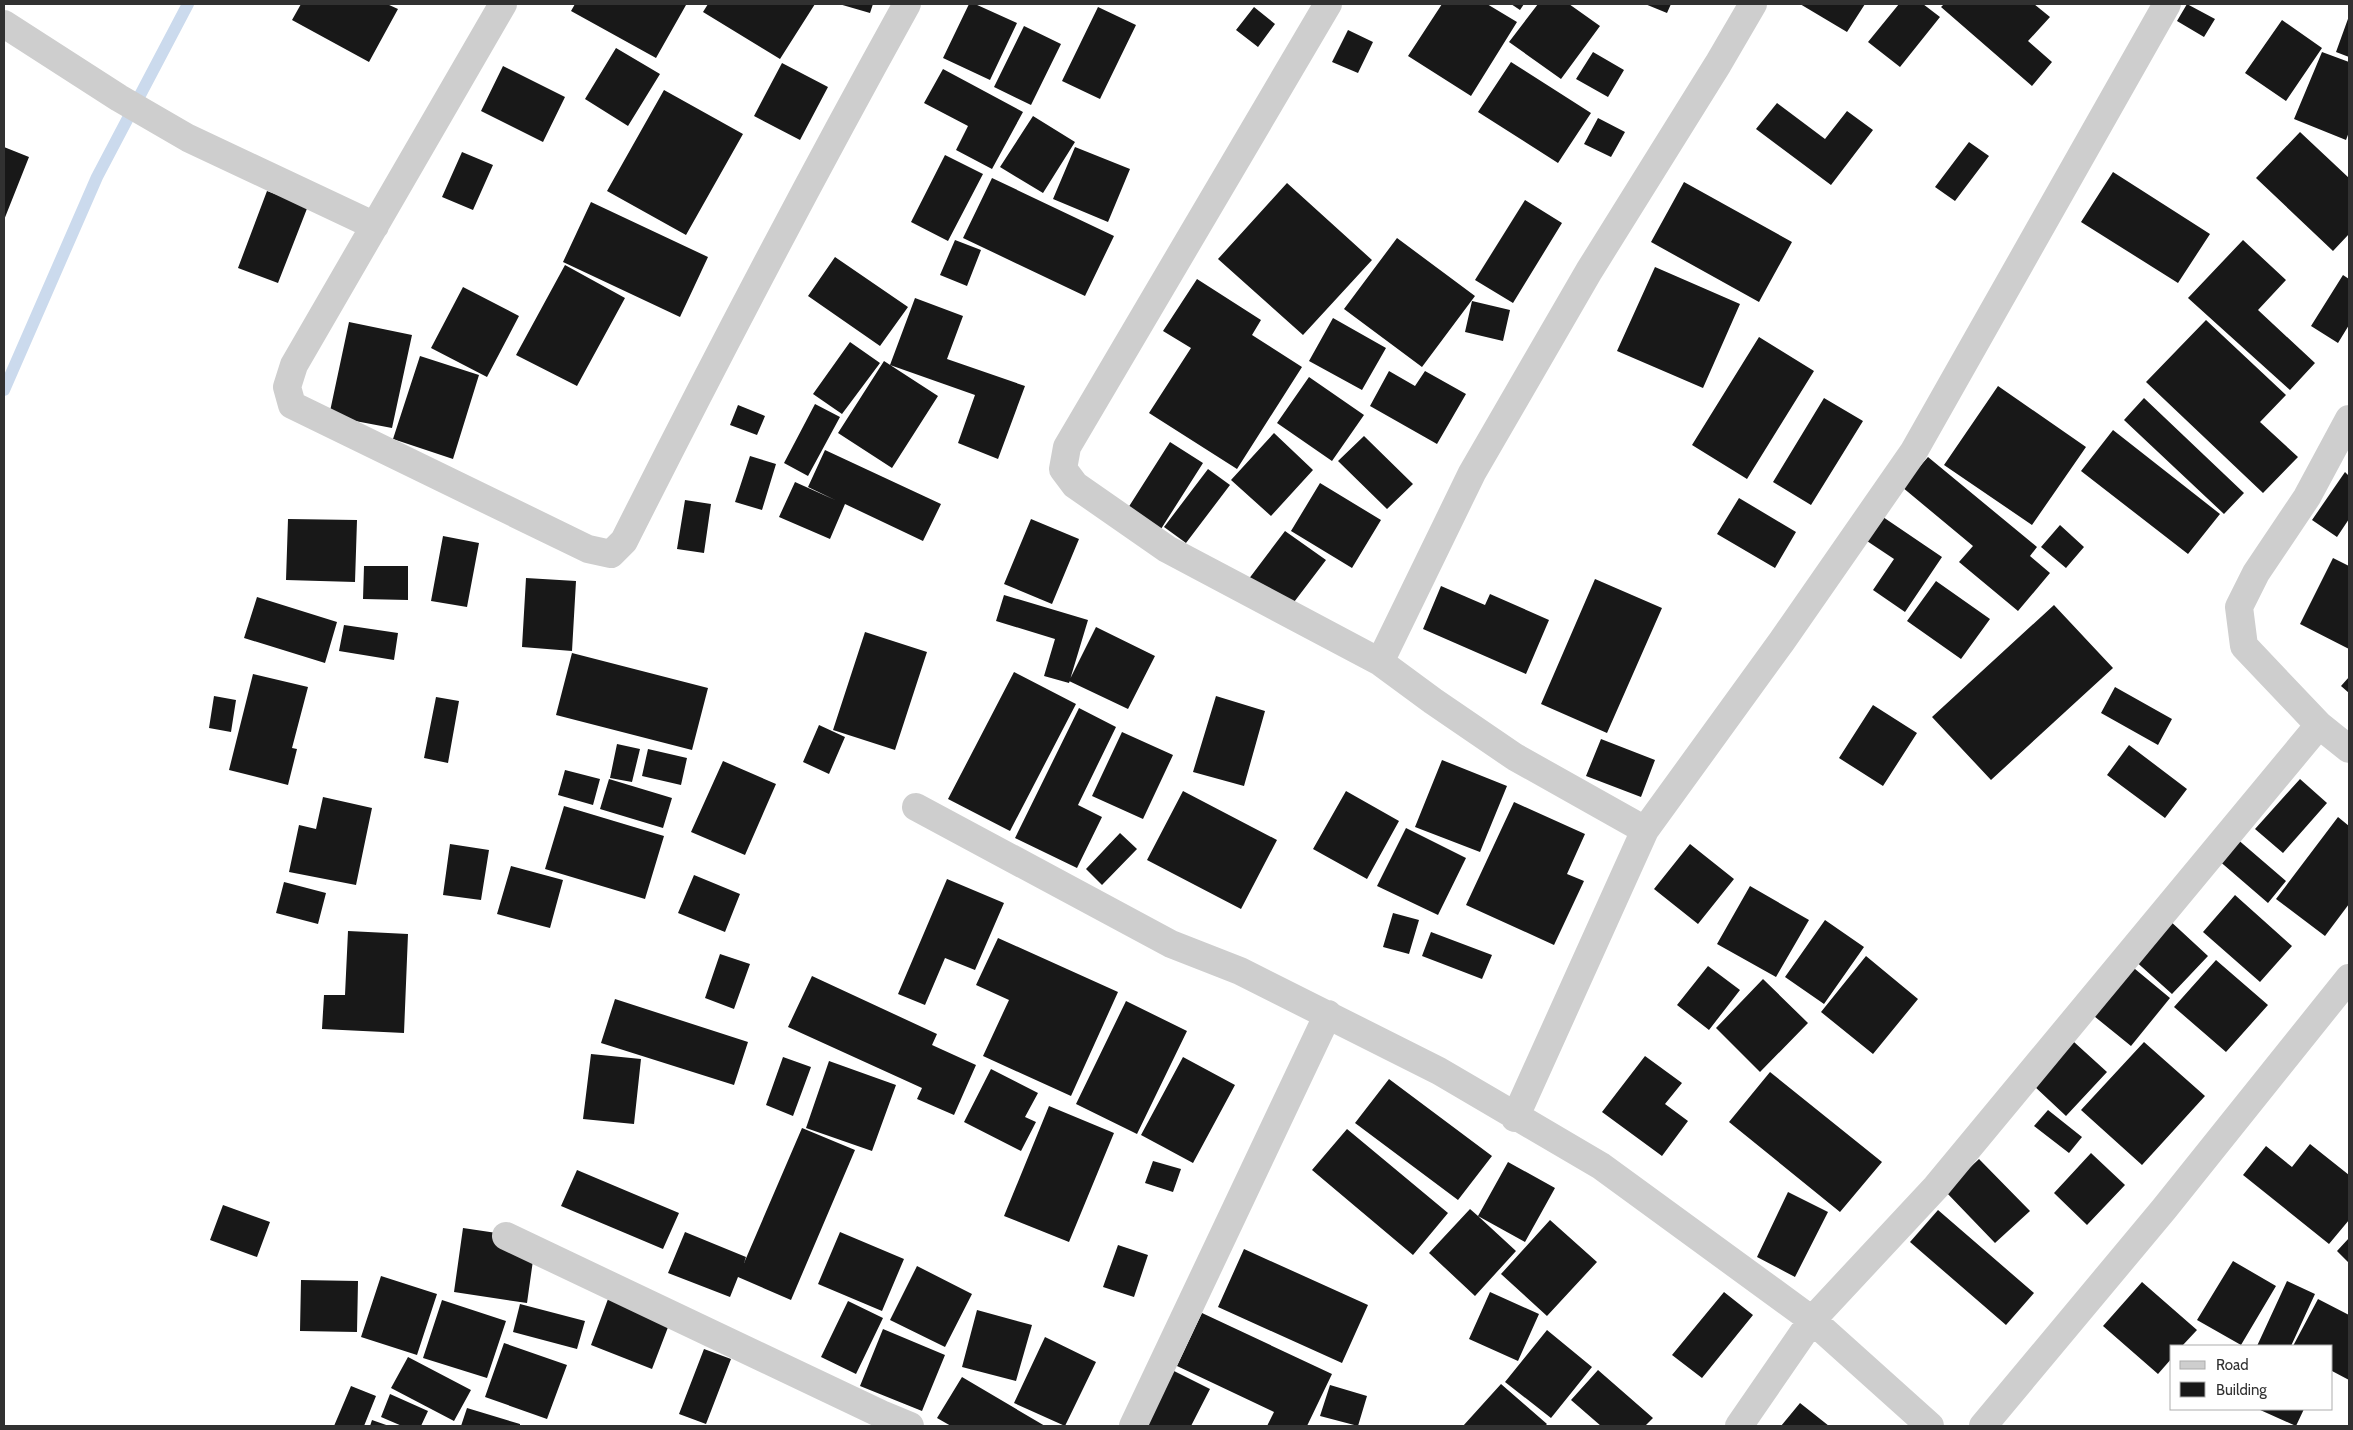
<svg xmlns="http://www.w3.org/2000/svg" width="2353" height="1430" viewBox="0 0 2353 1430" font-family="Cabin,sans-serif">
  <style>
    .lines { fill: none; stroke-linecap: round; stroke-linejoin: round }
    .stream { stroke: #cbdaed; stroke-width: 12 }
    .building { fill: #181818 }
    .minor { stroke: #cecece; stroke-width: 28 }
  </style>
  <rect width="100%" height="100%" fill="#fff"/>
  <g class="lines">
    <path class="stream" d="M4,390L97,177L188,4"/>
  </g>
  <path class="building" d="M301,4H387L398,9L369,62L292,20Z
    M575,4H685L686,5L656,58L571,11Z
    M708,4H815L780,59L703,12Z
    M839,4H873L870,13Z
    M969,4H975L1017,23L990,80L943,58Z
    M1442,4H1487L1517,22L1471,96L1408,56Z
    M1511,4H1524L1520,10Z
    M1538,4H1569L1600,26L1561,79L1509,42Z
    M1645,4H1671L1667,13Z
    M1800,4H1865L1847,32Z
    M1899,4H1923L1940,17L1900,67L1868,42Z
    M1944,4H2034L2050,17L2028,41L2052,62L2032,86L1941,7Z
    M2187,4L2215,19L2204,37L2177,21Z
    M1098,7L1136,25L1100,99L1062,81Z
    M1254,7L1275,24L1258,47L1236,30Z
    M2349,16V57L2336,52Z
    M2282,20L2322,48L2286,101L2245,73Z
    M1024,26L1061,44L1031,105L994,87Z
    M1348,30L1373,42L1358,73L1332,62Z
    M616,48L660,74L628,126L585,99Z
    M1593,52L1624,70L1608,97L1576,79Z
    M2322,52L2349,62V132L2346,140L2294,119Z
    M1511,62L1591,113L1558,163L1478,112Z
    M782,63L828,87L800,140L754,116Z
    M503,66L565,97L543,142L481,111Z
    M943,69L1023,112L992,169L956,150L968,126L924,103Z
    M664,90L743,134L686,235L607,191Z
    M1777,103L1825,139L1847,111L1873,130L1831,185L1756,129Z
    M1033,116L1075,142L1043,193L1000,167Z
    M1598,118L1625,132L1611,157L1584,144Z
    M2300,132L2349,178V234L2333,251L2256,178Z
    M1969,142L1989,156L1955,201L1935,187Z
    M4,147L29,157L4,220Z
    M1075,147L1130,169L1108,222L1053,199Z
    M462,152L493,165L473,210L442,197Z
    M945,155L983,174L948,241L911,222Z
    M2113,172L2210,234L2178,283L2081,222Z
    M992,178L1114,236L1085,296L963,238Z
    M1684,182L1792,242L1759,302L1651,242Z
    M1287,183L1372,260L1303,335L1218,259Z
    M267,191L308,206L278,283L238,268Z
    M1525,200L1562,223L1513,303L1475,280Z
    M591,202L708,257L680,317L563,262Z
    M1397,238L1475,296L1422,367L1344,309Z
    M955,240L981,250L967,286L940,275Z
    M2243,240L2286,280L2258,310L2315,363L2290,390L2188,298Z
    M835,257L908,307L880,346L808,296Z
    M565,265L625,298L577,386L516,355Z
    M1655,267L1740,304L1703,388L1617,351Z
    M2343,275L2349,279V325L2338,343L2311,326Z
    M1197,279L1261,320L1252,335L1302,367L1237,469L1149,413L1191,348L1163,331Z
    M463,287L519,316L487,377L431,348Z
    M915,298L963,316L947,359L1025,386L998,459L958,443L975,395L890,365Z
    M1472,301L1510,310L1503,341L1465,332Z
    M1333,318L1386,348L1362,390L1309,361Z
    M2206,320L2286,395L2260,422L2298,457L2263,493L2146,382Z
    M349,322L412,335L392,428L329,416Z
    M1759,337L1814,371L1747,479L1692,445Z
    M850,342L880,363L842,414L813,394Z
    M420,356L479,375L453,459L393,439Z
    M884,361L938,396L892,468L838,433Z
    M1389,371L1415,386L1425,371L1466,394L1437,444L1370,406Z
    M1309,377L1364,415L1332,461L1277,423Z
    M1998,386L2086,447L2032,525L1944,465Z
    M1824,398L1863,421L1811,505L1773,482Z
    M2144,398L2244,493L2224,514L2124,420Z
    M815,404L840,417L808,476L784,463Z
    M738,405L765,416L757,435L730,425Z
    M2113,430L2220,514L2188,554L2081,471Z
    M1274,433L1313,470L1271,516L1231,480Z
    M1364,436L1413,484L1387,509L1338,461Z
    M1170,442L1203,463L1161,529L1128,508Z
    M825,450L941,504L923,541L845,504L830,539L779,517L795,482L835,500L808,487Z
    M750,456L776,464L762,510L735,502Z
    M1928,457L2037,547L2030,556L2050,573L2018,611L1959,562L1973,546L1902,487Z
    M1208,469L1230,485L1186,543L1164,527Z
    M2345,472L2349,476V519L2337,537L2312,520Z
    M1320,483L1381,520L1352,568L1291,531Z
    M1739,498L1796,532L1775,568L1717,534Z
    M685,500L711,504L704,553L677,549Z
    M1883,517L1942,557L1905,612L1873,590L1894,559L1867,541Z
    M288,519L357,520L355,582L286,580Z
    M1031,519L1079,539L1052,604L1004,584Z
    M2060,525L2084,547L2066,568L2041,547Z
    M1285,531L1326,560L1288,610L1248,580Z
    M443,536L479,543L467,607L431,601Z
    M2333,558L2349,566V649L2300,624Z
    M364,566H408V600L363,599Z
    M526,578L576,581L572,651L522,647Z
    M1595,579L1662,608L1607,733L1541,704Z
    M1936,581L1990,619L1961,659L1907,621Z
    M1441,586L1485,605L1490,594L1549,620L1526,674L1423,629Z
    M1004,595L1088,620L1069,683L1044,676L1055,639L996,621Z
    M257,597L337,622L325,663L244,638Z
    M2054,605L2113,668L1991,780L1932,717Z
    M344,625L398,633L394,660L339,651Z
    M1096,627L1155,656L1128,709L1069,681Z
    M865,632L927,652L895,750L833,730Z
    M572,653L708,688L692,750L556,715Z
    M1014,672L1076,704L1010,831L948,799Z
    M253,674L308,687L292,748L297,749L288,785L229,770Z
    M2349,677V693L2341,686Z
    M2115,687L2172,719L2158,745L2101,713Z
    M214,696L236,700L231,732L209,728Z
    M1216,696L1265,711L1244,786L1193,772Z
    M436,697L459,701L448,763L424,758Z
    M1873,705L1917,733L1883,786L1839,758Z
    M1079,708L1116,727L1078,805L1102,817L1077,868L1015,838Z
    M819,725L845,737L829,774L803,762Z
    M1122,732L1173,755L1143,819L1092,796Z
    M1601,739L1655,760L1641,797L1586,776Z
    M617,744L640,749L632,782L610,778Z
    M2129,745L2187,789L2165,818L2107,775Z
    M648,749L687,758L681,785L642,776Z
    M1442,760L1507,786L1480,852L1415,827Z
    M723,761L776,784L745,855L691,832Z
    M565,770L600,779L593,805L558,795Z
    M609,779L672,798L663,828L600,809Z
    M2300,779L2327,803L2283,853L2255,829Z
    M1183,791L1277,840L1241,909L1147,860Z
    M1346,791L1399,821L1367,879L1313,849Z
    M323,797L372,808L356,885L289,872L299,825L316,829Z
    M1514,802L1585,834L1567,874L1584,881L1554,945L1466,905Z
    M564,806L664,836L645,899L545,869Z
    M2338,817L2349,826V904L2325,936L2276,899Z
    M1406,828L1466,858L1438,915L1377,886Z
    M1120,833L1137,849L1102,885L1086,869Z
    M2236,838L2286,881L2268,903L2217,859Z
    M450,844L489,850L481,900L443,895Z
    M1690,844L1734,879L1698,924L1654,889Z
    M511,866L563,880L550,928L497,914Z
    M694,875L740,894L725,932L678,913Z
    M947,879L1004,903L975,970L945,958L925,1005L898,994Z
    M284,882L326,893L318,924L276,913Z
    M1750,886L1809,920L1776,977L1717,944Z
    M2235,895L2292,946L2260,982L2203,932Z
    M1393,913L1419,920L1409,954L1383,947Z
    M2168,919L2208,956L2172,994L2132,958Z
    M1825,920L1864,947L1824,1004L1785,977Z
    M348,931L408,934L404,1033L322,1029L324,995H345Z
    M1431,932L1492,955L1482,979L1422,956Z
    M998,938L1118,992L1071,1096L983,1056L1009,1000L976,985Z
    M720,954L750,964L734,1009L705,998Z
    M1866,956L1918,999L1873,1054L1821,1012Z
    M2216,960L2268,1005L2226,1052L2174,1007Z
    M2129,964L2170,998L2131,1046L2089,1012Z
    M1708,966L1740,990L1709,1030L1677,1005Z
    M812,976L937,1034L932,1045L976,1065L954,1115L917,1099L922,1088L788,1027Z
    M1763,979L1808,1023L1760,1072L1716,1028Z
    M615,999L748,1042L734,1085L601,1043Z
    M1126,1001L1187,1031L1137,1134L1076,1104Z
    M2074,1042L2107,1072L2066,1116L2033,1085Z
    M2144,1042L2205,1096L2142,1165L2081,1110Z
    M591,1054L641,1059L634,1124L583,1119Z
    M1645,1056L1682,1083L1665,1104L1688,1121L1662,1156L1602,1112Z
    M783,1057L811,1067L793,1116L766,1105Z
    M1183,1057L1235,1085L1193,1163L1141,1135Z
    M829,1061L896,1085L872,1151L806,1128Z
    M991,1069L1038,1093L1025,1117L1036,1122L1021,1151L964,1122Z
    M1770,1072L1882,1162L1840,1212L1729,1122Z
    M1389,1079L1492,1156L1458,1200L1355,1123Z
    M1049,1106L1114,1133L1069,1242L1004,1216Z
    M2048,1110L2082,1137L2069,1153L2034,1126Z
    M802,1128L855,1150L791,1300L738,1277L730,1297L668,1273L685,1232L746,1257L744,1263Z
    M1347,1129L1448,1213L1413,1255L1312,1170Z
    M2310,1144L2349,1175V1220L2329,1244L2243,1175L2266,1146L2292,1167Z
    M2091,1153L2125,1185L2087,1225L2054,1193Z
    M1979,1159L2030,1211L1995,1243L1945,1191Z
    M1153,1161L1181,1169L1173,1192L1145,1183Z
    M1508,1162L1555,1188L1525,1242L1478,1216L1516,1251L1475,1296L1429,1253L1470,1209L1478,1216Z
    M577,1170L679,1213L663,1249L561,1206Z
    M1788,1192L1828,1212L1795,1277L1757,1257Z
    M223,1205L270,1222L257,1257L210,1240Z
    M1938,1210L2034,1293L2006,1325L1910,1242Z
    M1550,1220L1597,1262L1547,1316L1501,1274Z
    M463,1228L536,1239L527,1303L454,1292Z
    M840,1232L904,1259L882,1311L818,1284Z
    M2349,1238V1263L2337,1251Z
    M1118,1245L1148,1255L1134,1297L1103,1287Z
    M1244,1249L1368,1305L1342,1363L1218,1307Z
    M2233,1261L2276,1286L2241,1345L2197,1320Z
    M917,1266L972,1294L945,1347L890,1320Z
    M381,1276L437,1294L417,1355L361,1337Z
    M301,1280L358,1281L357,1332L300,1331Z
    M2287,1281L2315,1294L2291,1346H2257Z
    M2142,1282L2197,1330L2182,1346H2172V1358L2158,1374L2103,1326Z
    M1490,1292L1539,1314L1518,1361L1469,1339Z
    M1724,1292L1753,1315L1702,1378L1672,1355Z
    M608,1299L670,1322L652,1369L591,1345Z
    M2318,1299L2349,1315V1380L2332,1371V1346H2293Z
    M442,1300L506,1321L487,1378L423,1358Z
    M848,1301L883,1318L856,1374L821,1357Z
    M520,1304L585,1321L577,1349L513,1332Z
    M977,1310L1032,1325L1016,1381L962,1367Z
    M1202,1313L1332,1374L1307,1426H1267L1274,1412L1177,1366Z
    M883,1329L945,1355L922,1411L860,1386Z
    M1547,1330L1592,1367L1551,1418L1505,1382Z
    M1045,1337L1096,1362L1065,1426L1014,1403Z
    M504,1343L567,1365L547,1419L485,1397Z
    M704,1349L731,1359L706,1424L679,1414Z
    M408,1357L471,1390L454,1421L391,1388Z
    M1598,1370L1653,1418L1645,1426H1601L1571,1400Z
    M1174,1371L1210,1389L1191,1426H1146Z
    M962,1377L1045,1426H951L937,1418Z
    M1501,1384L1547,1424L1545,1426H1463Z
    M1330,1385L1367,1396L1358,1426L1320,1416Z
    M351,1386L376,1396L364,1426H334Z
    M390,1394L428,1411L421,1426H402L381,1417Z
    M1800,1403L1829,1426H1781Z
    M467,1408L520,1424V1426H461Z
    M2258,1409H2304L2296,1426Z
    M372,1420L389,1426H370Z"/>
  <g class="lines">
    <path class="minor" d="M503,4L294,365L287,387L292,405L588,549L611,554L624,541C715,360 809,181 907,4
      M1328,4L1067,447L1063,469L1075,485L1167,549L1380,662L1433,701L1515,757L1645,830
      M4,24L119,98L188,138L375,226
      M2349,419L2307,497L2256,573L2239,607L2244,646L2319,725L2349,749
      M1380,662L1472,473L1589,271L1718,64L1753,4
      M916,807L1171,944L1240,971L1439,1071L1601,1166L1812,1320L1930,1426
      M1515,1118L1645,830L1782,641L1914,451L2167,4
      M506,1236L881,1414L910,1426
      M1133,1426L1328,1014
      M1739,1426L1812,1320L1936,1187L2319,725
      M1983,1426L2164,1209L2349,978"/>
  </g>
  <rect width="2353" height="1430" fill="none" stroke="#313131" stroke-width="10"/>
  <rect x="2170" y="1345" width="162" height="65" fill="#ffffff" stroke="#adadad"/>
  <rect x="2180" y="1361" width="25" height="8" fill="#cecece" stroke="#adadad"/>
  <text x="2216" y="1370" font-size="15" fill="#313131">Road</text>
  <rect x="2180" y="1382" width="25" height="15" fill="#181818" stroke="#adadad"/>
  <text x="2216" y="1395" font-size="15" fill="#313131">Building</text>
</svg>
